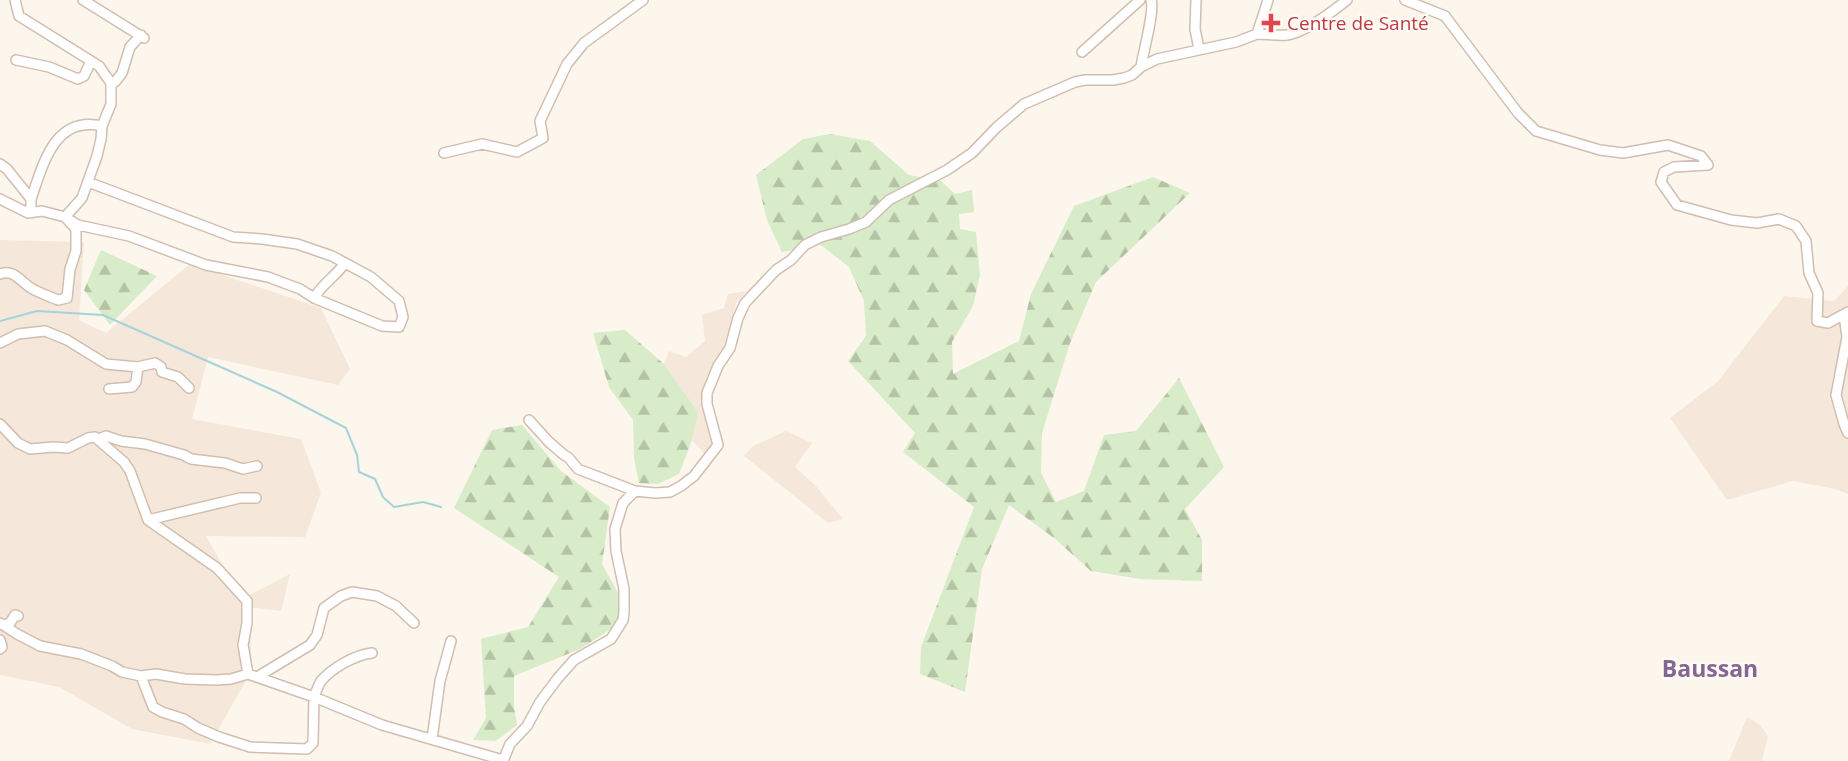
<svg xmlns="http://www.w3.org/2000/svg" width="1848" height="761" viewBox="0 0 1848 761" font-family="'Open Sans',sans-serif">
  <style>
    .residential { fill: #f5e8da }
    .forest { fill: url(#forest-firs) }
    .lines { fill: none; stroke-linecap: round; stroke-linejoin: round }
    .stream { stroke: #a5d3da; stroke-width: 2 }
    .minor-casing { stroke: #d1beb0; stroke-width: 12 }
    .minor { stroke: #fff; stroke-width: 9 }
    .health-dot { fill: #e0444e; stroke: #fffaf3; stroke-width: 2.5 }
    .labels { text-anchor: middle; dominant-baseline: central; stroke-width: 5; stroke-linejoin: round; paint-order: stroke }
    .health-label { font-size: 19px; fill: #be3a42; stroke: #fffaf3; text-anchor: start }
    .quarter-label { font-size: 23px; font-weight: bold; fill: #846695; stroke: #fffaf3 }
  </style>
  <defs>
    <pattern id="forest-firs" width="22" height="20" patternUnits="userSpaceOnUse" patternTransform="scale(1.75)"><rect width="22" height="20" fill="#d8ecc9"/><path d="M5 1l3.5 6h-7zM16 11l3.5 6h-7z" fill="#b4c2a5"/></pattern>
  </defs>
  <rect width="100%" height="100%" fill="#fdf6ec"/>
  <path class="residential" d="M0,240L84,242L79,320L106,333L190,264L321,308L350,369L338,385L208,357L192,419L301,439L321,493L305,537L206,536L242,599L290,574L281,611L249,607L252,670L210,744L132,729L59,687L0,675Z
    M1848,286V494L1835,489L1793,481L1727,500L1670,418L1718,381L1784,296L1834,301Z
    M747,291L736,303L724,349L703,389L713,440L706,456L692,440L697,412L664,364L669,351L686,357L705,341L702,315L724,308L728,294Z
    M786,431L812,443L795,467L815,485L843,519L828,523L744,456L753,446Z
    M1747,717L1759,724L1768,736L1762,761H1729Z"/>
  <path class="forest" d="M830,134L870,141L909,175L941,181L955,194L972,190L974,212L959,214L960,229L976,232L980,275L973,306L952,342L953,374L1019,341L1031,294L1074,206L1153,177L1190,193L1096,282L1070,343L1042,433L1041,473L1056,502L1084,491L1104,435L1136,431L1179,378L1224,467L1185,509L1202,540V581L1140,579L1091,571L1054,538L1009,505L982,569L965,692L920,674L921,647L974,507L903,452L915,433L848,361L866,336L864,301L849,267L821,245L782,252L767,220L756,175L803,139Z
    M101,250L157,276L110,325L84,290Z
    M625,330L664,364L698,412L692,440L679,474L658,484L639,483L634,459L633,420L609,387L593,333Z
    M522,425L561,471L610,507L602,564L620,596L617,625L580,649L514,676V706L517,725L496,741L473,740L486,718L481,639L528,627L559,577L454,508L492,430Z"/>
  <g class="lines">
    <path class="stream" d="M0,321L37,311L103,315L277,392L346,428L357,455L359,472L375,479L383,497L394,507L423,502L441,507"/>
    <g class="minor-casing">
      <path id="minor" d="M15,0L19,16L99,66L111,83
        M83,0L144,38
        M1196,0L1195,29L1199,49
        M1268,0L1257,34C1266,34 1278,36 1287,35C1306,32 1332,12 1347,0
        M1405,0L1445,16L1518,113L1536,131L1600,150L1623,153L1668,145L1701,156L1708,165L1674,167L1664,172L1661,182L1677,205L1731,220L1757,223L1779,219L1796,226L1806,241L1809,273L1818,293L1817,321L1828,323L1848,312
        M1082,52L1140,0
        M16,60L49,67L78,79L84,76L91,61
        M1141,67C1143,52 1155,11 1151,0
        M444,153L482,144L517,152L543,138L540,121L567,64L584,43L643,0
        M0,164L7,169L31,199
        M0,199L28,213L42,211L65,217L78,225L129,236L206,265L268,277L300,289L314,298L382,326L399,327L403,317L399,301L371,277L332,256L297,244L262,239L233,237L88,182
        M28,213L31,207V199C43,165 54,115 102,126
        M0,274C14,269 20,281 31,288C39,293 49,296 58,300L67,298L70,269L76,251V229L65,217L82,198L97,156L101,139L102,126L111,104V83L115,82L122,73L130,47L141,35
        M314,298C323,283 335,277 345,263
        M1844,315L1847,337L1836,395L1844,424L1848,433
        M0,343L18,334L45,331L67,340L106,364L138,367L155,363L161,367L162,372L178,377L189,388
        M109,389L132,387L136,382L138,367
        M529,420L549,442L564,455L568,457L578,469L635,491L655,493L670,492L681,486L694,476L718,445L707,404V393L718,366L730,348L738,318L745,303L776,270L791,260L805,245L821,237L849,229L866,222L889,200L947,170L972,153L997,127L1024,104L1075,82L1085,80H1113L1124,78L1132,75L1141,67L1157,59L1236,42L1257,34
        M0,424L18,443L30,449L53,447L68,448L88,438L95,437L124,462L130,471L148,520L217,568L247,601V623L243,645L248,674
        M99,439L106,436L121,441L145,444L184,455L191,459L225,463L243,469L257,466
        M148,520L240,498H256
        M0,623L17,634L40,646L81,654L112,666L122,672L141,676L156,674L185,679L216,680L231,679L248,674L314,697C316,692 318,686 321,681C332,668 355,655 372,653
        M3,625L10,623L15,615L18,616
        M0,640L2,647L0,649
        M141,676L153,707L162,712L184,719L198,728L219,737L250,747L307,749L313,743L314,697L382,725L503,760
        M257,677L310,645L317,635L324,608L341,596L352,592L377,596L396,606L414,623
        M432,739L440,681L451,641
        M503,761L510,744L527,726L540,702L558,678L574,660L611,639L623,620L624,613V589L616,551L615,529L623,503L635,491"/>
    </g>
    <use href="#minor" class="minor"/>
  </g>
  <path class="health-dot" d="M1267.5 12.5h7v7h7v7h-7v7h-7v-7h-7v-7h7z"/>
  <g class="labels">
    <g class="health-label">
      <text x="1287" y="23">Centre de Santé</text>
    </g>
    <g class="quarter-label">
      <text x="1710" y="668">Baussan</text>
    </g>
  </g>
</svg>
